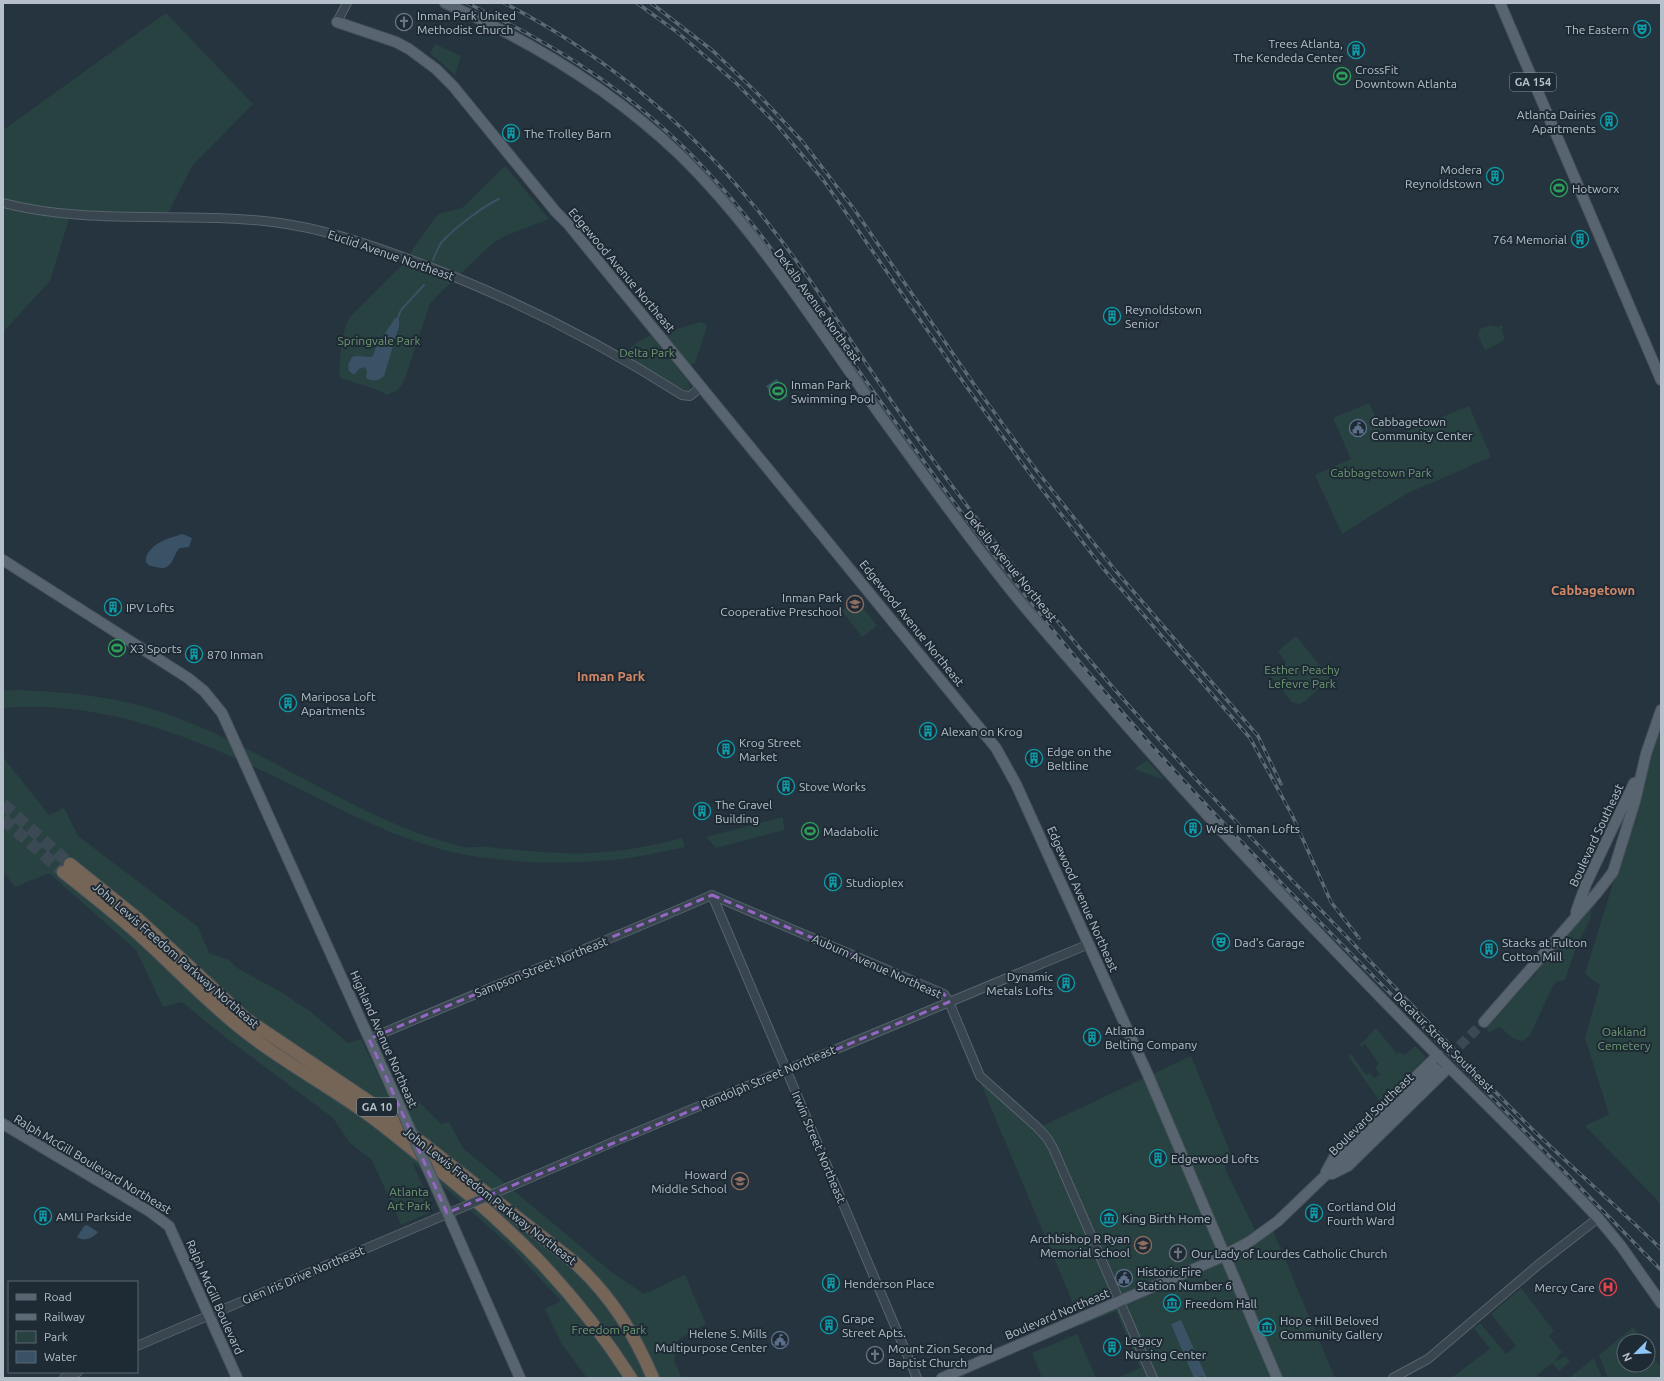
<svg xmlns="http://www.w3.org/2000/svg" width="1664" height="1381" viewBox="0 0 1664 1381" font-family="Ubuntu,sans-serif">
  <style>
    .green { fill: #284241 }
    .water { fill: #395266 }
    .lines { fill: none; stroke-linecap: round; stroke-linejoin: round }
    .stream { stroke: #395266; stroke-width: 2 }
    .major-tunnel { stroke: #3b4954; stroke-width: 10; stroke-dasharray: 10 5; stroke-linecap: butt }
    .highway-tunnel { stroke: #3b4954; stroke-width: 12; stroke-dasharray: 12 6; stroke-linecap: butt }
    .minor-casing { stroke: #57636d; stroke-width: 10 }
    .major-casing { stroke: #46515b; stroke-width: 12 }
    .highway-casing { stroke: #44505a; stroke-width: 14 }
    .minor { stroke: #39454f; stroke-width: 8 }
    .major { stroke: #58646f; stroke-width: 10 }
    .highway { stroke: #756557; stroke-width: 12 }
    .rail-casing { stroke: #5c6a76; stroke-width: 3.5 }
    .rail { stroke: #1e2a34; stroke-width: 2; stroke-dasharray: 6; stroke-linecap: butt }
    .minor-bridge-casing { stroke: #57636d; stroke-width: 10; stroke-linecap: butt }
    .major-bridge-casing { stroke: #46515b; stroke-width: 12; stroke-linecap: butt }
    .minor-bridge { stroke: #39454f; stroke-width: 8 }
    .major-bridge { stroke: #58646f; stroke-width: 10 }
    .marked { fill: none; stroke: #9367c3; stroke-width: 3; stroke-dasharray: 8 5; stroke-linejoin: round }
    .labels { text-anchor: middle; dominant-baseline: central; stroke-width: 4; stroke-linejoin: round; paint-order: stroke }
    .shield { fill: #1e2a34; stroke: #88939d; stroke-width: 1 }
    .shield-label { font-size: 11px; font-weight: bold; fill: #b6c0ca }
    .poi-label { font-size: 12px; fill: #b6c0ca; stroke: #1e2a34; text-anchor: start }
    .street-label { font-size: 12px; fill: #b6c0ca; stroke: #1e2a34 }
    .park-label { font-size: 12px; fill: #6d9a72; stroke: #1e2a34 }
    .neighbourhood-label { font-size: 13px; font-weight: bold; fill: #d38867; stroke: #1e2a34 }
  </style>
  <rect width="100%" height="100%" fill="#25343f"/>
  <path class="green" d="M166,13L253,104L192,166L166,217L69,219L50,281L3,332V130Z
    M435,44L461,56L455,75L430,53Z
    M505,166L549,219L505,236L493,243L438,295L430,304L404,381L398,390L387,395L378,390L341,378L339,374C341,354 340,334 350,317L400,267L438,214L462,208Z
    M701,322L705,323L707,327L695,363L690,365L666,336L669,331Z
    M1490,325L1498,327L1502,325L1503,327L1501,329L1505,338L1503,341L1485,350L1478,335L1480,329Z
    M651,335L689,383L690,390L682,389L626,355V351L639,341Z
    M1369,403L1386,440L1469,406L1491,457L1406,494L1342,534L1315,475L1351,459L1333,418Z
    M857,600L877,626L862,637L842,611Z
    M1296,636L1330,678L1305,701L1299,704L1292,702L1270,676L1286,663L1278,651Z
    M18,690C70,692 121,697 170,715C271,751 358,821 463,847C471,848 480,846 488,847C527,851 567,856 606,852C632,850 658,844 682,838L685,847C660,852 636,858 611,860C556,865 483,863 430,846C380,831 336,807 290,784C201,740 104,699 3,708V691Z
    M1661,727V1204L1585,1126L1609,1114L1585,1038L1600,985L1585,974Z
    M3,757L49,815L64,808L78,836L198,927L209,953L229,960L237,968L281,992L311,1012L348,1043L361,1039L391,1101L412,1095L441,1124L449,1122L463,1148L610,1271L644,1294L685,1275L706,1324L678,1340L674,1360L682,1378H587L561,1343L545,1309L561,1301L510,1246L451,1193L412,1162L433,1209L431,1212L401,1225L372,1160L350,1143L333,1118L225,1037L182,1002L163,1007L136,950L49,873L15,887L3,871Z
    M1147,760L1165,780L1134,769Z
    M783,817L784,830L716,848L706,837Z
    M1592,902L1590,920L1577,944L1565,980L1556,982L1552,988L1530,1035L1523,1041C1512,1041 1508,1032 1499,1027L1489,1032L1487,1030L1488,1027L1528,981L1537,973L1538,966Z
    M1376,1028L1397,1054L1399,1052L1405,1055L1415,1046L1426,1057L1381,1103L1348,1056L1351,1054L1366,1075L1370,1073L1374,1078L1380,1075L1375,1067L1379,1064L1365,1044L1361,1047L1360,1045Z
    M1191,1056L1233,1159L1225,1167L1226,1171L1258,1236L1271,1226L1335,1378H1117L1140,1368L1116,1311L1082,1325L979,1079L1038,1128Z
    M1521,1288L1554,1331L1549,1336L1562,1352L1555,1360L1557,1361L1565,1356L1570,1362L1559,1371L1552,1363L1537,1375L1539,1378H1451L1490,1349L1474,1328L1480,1323L1506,1354L1516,1346L1491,1314Z
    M1633,1327L1643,1341H1624V1365H1648V1349L1661,1368V1378H1608L1599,1355Z
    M1077,1334L1096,1378H1042L1032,1353Z
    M1594,1358L1602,1378H1569Z"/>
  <path class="water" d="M395,318L399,319V327L384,376C379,381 372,382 366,378L367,372L365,367L359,369L354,375L349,371L348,365L352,357C360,354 366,359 373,356L376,347Z
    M777,379L788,396L779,402L772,390L770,392L766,386Z
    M183,534L192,538L189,547L180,548C174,553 174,562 168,566C164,569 161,568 156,567C151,566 145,565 146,559C148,544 171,537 183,534Z
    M87,1225L98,1232C93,1238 85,1242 77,1237L84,1226Z
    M1181,1320L1207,1378L1202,1376L1194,1378L1171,1324Z"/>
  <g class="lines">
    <path class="stream" d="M433,260C435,255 438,248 441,243C452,230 483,206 499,199
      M397,320L401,310L424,285"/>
    <path class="major-tunnel" d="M1438,1067L1484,1022"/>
    <path class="highway-tunnel" d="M3,804L70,864
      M3,819L63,872"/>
    <g class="minor-casing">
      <path id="minor" d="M337,22L347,3
        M3,203C91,226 183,211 273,222C321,228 365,243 411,260C506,295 597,341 682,395L690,396L701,387
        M712,895L944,994L949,1002L980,1076L1037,1127L1047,1138L1053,1148L1153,1378
        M712,895L917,1378
        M369,1039C483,990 598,945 712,895
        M509,1187L613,1142L1089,944
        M137,1346L461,1208
        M64,1378L78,1372
        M1393,1378L1428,1359L1538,1265L1598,1218"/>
    </g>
    <g class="major-casing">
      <path id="major" d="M445,3C531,41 611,89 679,154C760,233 820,332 886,423C929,482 972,543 1018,599C1045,632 1074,664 1101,696C1208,820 1322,938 1437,1055C1491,1109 1546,1162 1598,1218L1621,1246L1661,1303
        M1500,3L1661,380
        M337,22L396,42L409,49L436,69L453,86L556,212L568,224L996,748L1016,784L1148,1075L1277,1378
        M3,560L188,678L204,691L222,713L396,1098
        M1576,912L1586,884L1634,783
        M1484,1022L1596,894L1613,872L1635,801L1646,754L1661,710
        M3,1124L149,1211L169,1226L237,1378
        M1326,1172L1336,1154L1438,1055
        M1332,1174L1348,1166L1449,1067
        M439,1194L520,1378
        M942,1378L1217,1259L1249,1242L1278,1221L1436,1069"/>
    </g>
    <g class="highway-casing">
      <path id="highway" d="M70,864L137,918L245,1018L370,1102L573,1261C611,1296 633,1331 653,1378
        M63,872C91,894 119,916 146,941C180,972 211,1006 248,1034C283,1061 323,1083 360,1109C381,1123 400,1140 421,1156C506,1222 572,1286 631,1378"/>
    </g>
    <use href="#minor" class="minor"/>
    <use href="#major" class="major"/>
    <use href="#highway" class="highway"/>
    <g class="rail-casing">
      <path id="rail" d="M467,3C542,38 613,80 673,137C742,201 794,280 849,357C927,467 1006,576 1094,679C1185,787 1284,886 1384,987C1476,1081 1568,1176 1661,1270
        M504,3C599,52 682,119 750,201C807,269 853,346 904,419C964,505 1030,589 1098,670C1167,751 1241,827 1314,903C1386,977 1456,1053 1529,1126C1572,1168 1618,1207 1661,1249
        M637,3L677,32L736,83L776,124L824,181L966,386L1030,474L1102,567L1250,738L1292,815L1331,902L1359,938
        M651,3L713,51L757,93L802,141L854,209L973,383L1037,471L1115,570L1258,736L1281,784"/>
    </g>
    <use href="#rail" class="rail"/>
    <g class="minor-bridge-casing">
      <path id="minor-bridge" d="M461,1208L509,1187"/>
    </g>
    <g class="major-bridge-casing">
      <path id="major-bridge" d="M396,1098L439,1194"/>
    </g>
    <use href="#minor-bridge" class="minor-bridge"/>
    <use href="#major-bridge" class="major-bridge"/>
  </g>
  <path class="marked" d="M712,895L944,994L949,1002L447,1213L369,1039Z"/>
  <defs>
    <g id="church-ring" transform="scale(0.9)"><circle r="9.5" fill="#1e2a34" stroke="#6b7280" stroke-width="1.5"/><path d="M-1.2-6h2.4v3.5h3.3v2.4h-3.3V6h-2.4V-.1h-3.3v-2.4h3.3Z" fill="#6b7280"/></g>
    <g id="theatre-ring" transform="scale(0.9)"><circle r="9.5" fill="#1e2a34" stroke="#0f9aa8" stroke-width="1.5"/><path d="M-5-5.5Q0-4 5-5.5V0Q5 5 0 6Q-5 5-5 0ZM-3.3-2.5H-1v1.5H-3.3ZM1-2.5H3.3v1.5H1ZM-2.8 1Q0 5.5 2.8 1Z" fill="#0f9aa8"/></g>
    <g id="building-ring" transform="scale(0.9)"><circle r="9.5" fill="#1e2a34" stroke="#0f9aa8" stroke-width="1.5"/><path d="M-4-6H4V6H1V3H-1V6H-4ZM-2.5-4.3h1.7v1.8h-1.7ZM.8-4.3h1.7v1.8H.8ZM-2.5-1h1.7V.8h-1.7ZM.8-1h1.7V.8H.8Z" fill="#0f9aa8"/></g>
    <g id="stadium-ring" transform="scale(0.9)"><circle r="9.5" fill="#1e2a34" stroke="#2e9e5b" stroke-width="1.5"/><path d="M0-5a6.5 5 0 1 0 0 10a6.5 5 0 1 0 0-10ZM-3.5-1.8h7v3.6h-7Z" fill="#2e9e5b"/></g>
    <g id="civic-ring" transform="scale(0.9)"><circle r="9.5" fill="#1e2a34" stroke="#5c6f8a" stroke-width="1.5"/><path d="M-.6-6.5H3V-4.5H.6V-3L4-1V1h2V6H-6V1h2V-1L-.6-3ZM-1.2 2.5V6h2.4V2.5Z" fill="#5c6f8a"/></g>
    <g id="school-ring" transform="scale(0.9)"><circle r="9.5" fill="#1e2a34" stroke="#8d6e63" stroke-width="1.5"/><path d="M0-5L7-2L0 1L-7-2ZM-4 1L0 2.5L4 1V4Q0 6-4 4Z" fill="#8d6e63"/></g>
    <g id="museum-ring" transform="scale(0.9)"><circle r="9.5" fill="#1e2a34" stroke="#0f9aa8" stroke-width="1.5"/><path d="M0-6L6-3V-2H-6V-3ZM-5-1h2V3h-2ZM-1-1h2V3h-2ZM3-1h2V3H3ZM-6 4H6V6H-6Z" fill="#0f9aa8"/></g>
    <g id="hospital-ring" transform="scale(0.9)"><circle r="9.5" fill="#1e2a34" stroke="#e0444e" stroke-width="1.5"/><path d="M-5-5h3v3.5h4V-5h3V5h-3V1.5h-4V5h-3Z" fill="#e0444e"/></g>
  </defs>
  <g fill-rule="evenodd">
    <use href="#church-ring" x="404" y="22"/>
    <use href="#theatre-ring" x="1642" y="29"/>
    <use href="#building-ring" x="1356" y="50"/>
    <use href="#stadium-ring" x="1342" y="76"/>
    <use href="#building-ring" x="1609" y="121"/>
    <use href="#building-ring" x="511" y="133"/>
    <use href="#building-ring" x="1495" y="176"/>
    <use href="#stadium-ring" x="1559" y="188"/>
    <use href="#building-ring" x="1580" y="239"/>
    <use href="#building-ring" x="1112" y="316"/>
    <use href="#stadium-ring" x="778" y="391"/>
    <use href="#civic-ring" x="1358" y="428"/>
    <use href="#school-ring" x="855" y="604"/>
    <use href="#building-ring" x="113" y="607"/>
    <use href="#stadium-ring" x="117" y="648"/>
    <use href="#building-ring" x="194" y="654"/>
    <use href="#building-ring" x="288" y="703"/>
    <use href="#building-ring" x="928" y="731"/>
    <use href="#building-ring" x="726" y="749"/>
    <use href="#building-ring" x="1034" y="758"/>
    <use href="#building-ring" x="786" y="786"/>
    <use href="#building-ring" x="702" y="811"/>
    <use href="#building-ring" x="1193" y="828"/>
    <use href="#stadium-ring" x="810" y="831"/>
    <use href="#building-ring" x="833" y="882"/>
    <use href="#theatre-ring" x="1221" y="942"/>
    <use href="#building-ring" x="1489" y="949"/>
    <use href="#building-ring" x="1066" y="983"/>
    <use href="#building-ring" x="1092" y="1037"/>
    <use href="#building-ring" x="1158" y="1158"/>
    <use href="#school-ring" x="740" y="1181"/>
    <use href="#building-ring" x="1314" y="1213"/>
    <use href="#building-ring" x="43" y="1216"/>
    <use href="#museum-ring" x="1109" y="1218"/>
    <use href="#school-ring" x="1143" y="1245"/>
    <use href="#church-ring" x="1178" y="1253"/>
    <use href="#civic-ring" x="1124" y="1278"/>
    <use href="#building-ring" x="831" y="1283"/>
    <use href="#hospital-ring" x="1608" y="1287"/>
    <use href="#museum-ring" x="1172" y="1303"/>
    <use href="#building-ring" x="829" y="1325"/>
    <use href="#museum-ring" x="1267" y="1327"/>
    <use href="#civic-ring" x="780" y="1340"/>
    <use href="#building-ring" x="1112" y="1347"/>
    <use href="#church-ring" x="875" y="1355"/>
  </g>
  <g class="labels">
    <g class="shield">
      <rect x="1510" y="73" width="46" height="18" rx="3"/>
      <rect x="357" y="1098" width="40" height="18" rx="3"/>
    </g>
    <g class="shield-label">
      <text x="1533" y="82">GA 154</text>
      <text x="377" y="1107">GA 10</text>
    </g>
    <g class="poi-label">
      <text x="417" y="15">Inman Park United<tspan x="417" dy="14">Methodist Church</tspan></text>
      <text x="1629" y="29" text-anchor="end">The Eastern</text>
      <text x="1343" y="43" text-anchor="end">Trees Atlanta,<tspan x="1343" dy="14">The Kendeda Center</tspan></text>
      <text x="1355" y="69">CrossFit<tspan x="1355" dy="14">Downtown Atlanta</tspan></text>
      <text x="1596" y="114" text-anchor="end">Atlanta Dairies<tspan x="1596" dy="14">Apartments</tspan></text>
      <text x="524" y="133">The Trolley Barn</text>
      <text x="1482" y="169" text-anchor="end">Modera<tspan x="1482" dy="14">Reynoldstown</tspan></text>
      <text x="1572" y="188">Hotworx</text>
      <text x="1567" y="239" text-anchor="end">764 Memorial</text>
      <text x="1125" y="309">Reynoldstown<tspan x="1125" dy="14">Senior</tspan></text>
      <text x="791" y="384">Inman Park<tspan x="791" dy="14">Swimming Pool</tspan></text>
      <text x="1371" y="421">Cabbagetown<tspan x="1371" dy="14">Community Center</tspan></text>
      <text x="842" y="597" text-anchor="end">Inman Park<tspan x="842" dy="14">Cooperative Preschool</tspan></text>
      <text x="126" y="607">IPV Lofts</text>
      <text x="130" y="648">X3 Sports</text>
      <text x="207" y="654">870 Inman</text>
      <text x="301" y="696">Mariposa Loft<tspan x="301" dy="14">Apartments</tspan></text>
      <text x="941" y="731">Alexan on Krog</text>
      <text x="739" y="742">Krog Street<tspan x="739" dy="14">Market</tspan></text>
      <text x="1047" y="751">Edge on the<tspan x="1047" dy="14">Beltline</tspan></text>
      <text x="799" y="786">Stove Works</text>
      <text x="715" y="804">The Gravel<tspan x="715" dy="14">Building</tspan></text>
      <text x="1206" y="828">West Inman Lofts</text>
      <text x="823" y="831">Madabolic</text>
      <text x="846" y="882">Studioplex</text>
      <text x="1234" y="942">Dad's Garage</text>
      <text x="1502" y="942">Stacks at Fulton<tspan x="1502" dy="14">Cotton Mill</tspan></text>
      <text x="1053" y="976" text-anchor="end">Dynamic<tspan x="1053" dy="14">Metals Lofts</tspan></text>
      <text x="1105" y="1030">Atlanta<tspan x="1105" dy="14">Belting Company</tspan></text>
      <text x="1171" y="1158">Edgewood Lofts</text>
      <text x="727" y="1174" text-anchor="end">Howard<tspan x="727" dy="14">Middle School</tspan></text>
      <text x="1327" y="1206">Cortland Old<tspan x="1327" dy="14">Fourth Ward</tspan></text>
      <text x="56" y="1216">AMLI Parkside</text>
      <text x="1122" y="1218">King Birth Home</text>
      <text x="1130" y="1238" text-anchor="end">Archbishop R Ryan<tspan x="1130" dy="14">Memorial School</tspan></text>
      <text x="1191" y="1253">Our Lady of Lourdes Catholic Church</text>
      <text x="1137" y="1271">Historic Fire<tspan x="1137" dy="14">Station Number 6</tspan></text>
      <text x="844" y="1283">Henderson Place</text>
      <text x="1595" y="1287" text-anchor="end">Mercy Care</text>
      <text x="1185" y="1303">Freedom Hall</text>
      <text x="842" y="1318">Grape<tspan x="842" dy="14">Street Apts.</tspan></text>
      <text x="1280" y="1320">Hop e Hill Beloved<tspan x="1280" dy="14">Community Gallery</tspan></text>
      <text x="767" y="1333" text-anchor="end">Helene S. Mills<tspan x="767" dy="14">Multipurpose Center</tspan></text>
      <text x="1125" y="1340">Legacy<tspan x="1125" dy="14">Nursing Center</tspan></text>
      <text x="888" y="1348">Mount Zion Second<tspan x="888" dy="14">Baptist Church</tspan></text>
    </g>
    <g class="street-label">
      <text transform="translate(391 255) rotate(19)">Euclid Avenue Northeast</text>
      <text transform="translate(622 270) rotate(50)">Edgewood Avenue Northeast</text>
      <text transform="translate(818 306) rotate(54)">DeKalb Avenue Northeast</text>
      <text transform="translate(1011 566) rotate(51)">DeKalb Avenue Northeast</text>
      <text transform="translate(912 623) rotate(51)">Edgewood Avenue Northeast</text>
      <text transform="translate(1596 835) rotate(-65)">Boulevard Southeast</text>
      <text transform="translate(1083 899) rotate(66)">Edgewood Avenue Northeast</text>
      <text transform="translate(176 955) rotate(41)">John Lewis Freedom Parkway Northeast</text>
      <text transform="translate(877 966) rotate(24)">Auburn Avenue Northeast</text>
      <text transform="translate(541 967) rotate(-22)">Sampson Street Northeast</text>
      <text transform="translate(384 1039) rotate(66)">Highland Avenue Northeast</text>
      <text transform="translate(1444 1042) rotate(45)">Decatur Street Southeast</text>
      <text transform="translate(768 1077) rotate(-23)">Randolph Street Northeast</text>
      <text transform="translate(1371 1114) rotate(-44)">Boulevard Southeast</text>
      <text transform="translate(819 1147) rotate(67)">Irwin Street Northeast</text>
      <text transform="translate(93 1164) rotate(31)">Ralph McGill Boulevard Northeast</text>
      <text transform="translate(490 1196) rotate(38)">John Lewis Freedom Parkway Northeast</text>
      <text transform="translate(303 1275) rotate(-23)">Glen Iris Drive Northeast</text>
      <text transform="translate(215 1297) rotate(66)">Ralph McGill Boulevard</text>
      <text transform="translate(1057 1314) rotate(-23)">Boulevard Northeast</text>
    </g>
    <g class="park-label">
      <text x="379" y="340">Springvale Park</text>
      <text x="647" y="352">Delta Park</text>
      <text x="1381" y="472">Cabbagetown Park</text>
      <text x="1302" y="669">Esther Peachy<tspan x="1302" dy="14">Lefevre Park</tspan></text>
      <text x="1624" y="1031">Oakland<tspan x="1624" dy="14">Cemetery</tspan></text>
      <text x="409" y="1191">Atlanta<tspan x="409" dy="14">Art Park</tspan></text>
      <text x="609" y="1329">Freedom Park</text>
    </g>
    <g class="neighbourhood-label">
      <text x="1593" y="590">Cabbagetown</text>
      <text x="611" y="676">Inman Park</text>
    </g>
  </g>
  <rect width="1664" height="1381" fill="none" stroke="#b6c0ca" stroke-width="8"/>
  <rect x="8" y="1281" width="130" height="92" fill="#1e2a34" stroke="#5b6670"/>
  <rect x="16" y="1294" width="20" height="6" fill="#58646f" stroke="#5b6670"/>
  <text x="44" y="1301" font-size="12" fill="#b6c0ca">Road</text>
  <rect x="16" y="1314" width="20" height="6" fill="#5c6a76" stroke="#5b6670"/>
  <text x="44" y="1321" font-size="12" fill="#b6c0ca">Railway</text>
  <rect x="16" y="1331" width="20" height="12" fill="#284241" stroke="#5b6670"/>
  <text x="44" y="1341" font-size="12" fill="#b6c0ca">Park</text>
  <rect x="16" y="1351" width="20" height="12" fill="#395266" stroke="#5b6670"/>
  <text x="44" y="1361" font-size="12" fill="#b6c0ca">Water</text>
  <g transform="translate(1636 1353) rotate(246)"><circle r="19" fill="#1e2a34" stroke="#5b6670"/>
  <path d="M0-3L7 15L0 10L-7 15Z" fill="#8fc4f6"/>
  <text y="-6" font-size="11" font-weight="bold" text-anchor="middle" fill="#b6c0ca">N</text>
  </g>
</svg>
